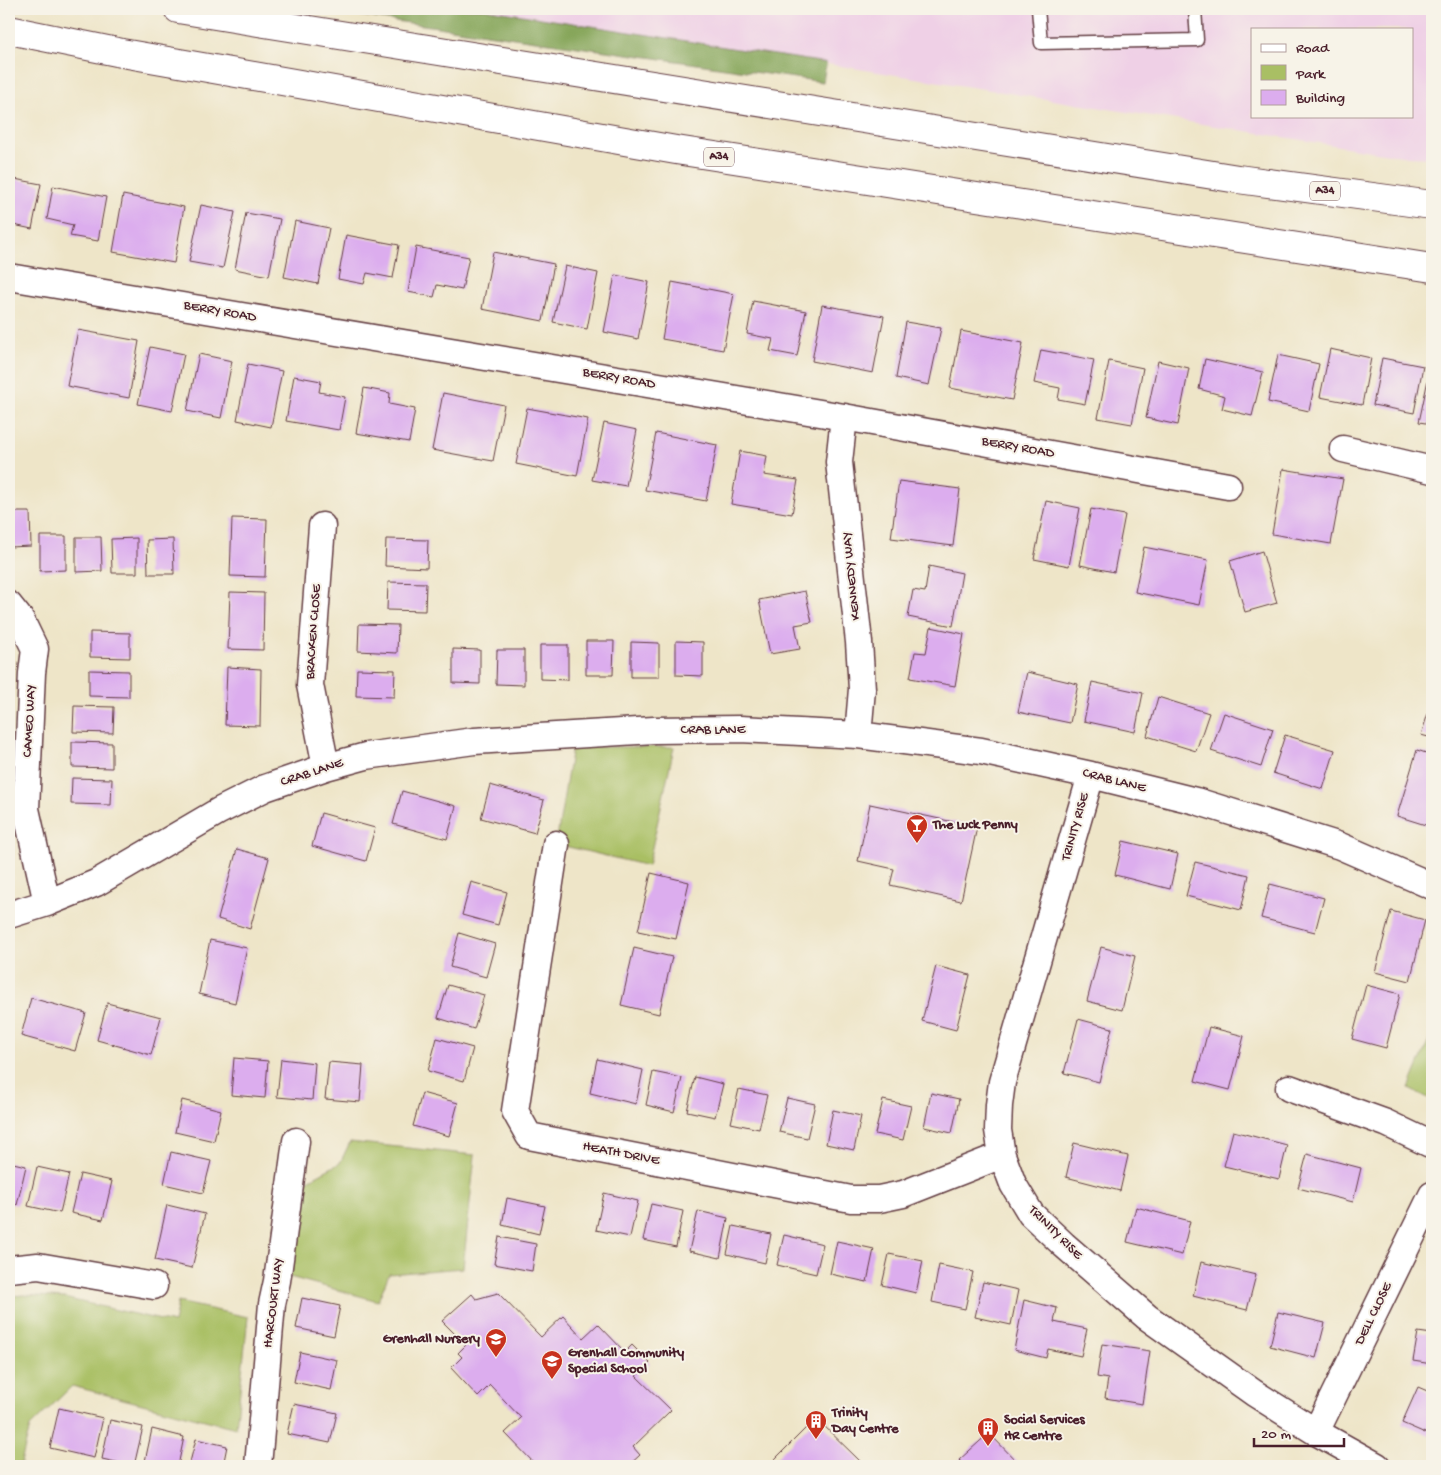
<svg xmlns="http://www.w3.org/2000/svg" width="1441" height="1475" viewBox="0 0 1441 1475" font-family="'Gochi Hand',sans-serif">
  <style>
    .built { fill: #efd0e6; fill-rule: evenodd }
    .green { fill: #a9bf64; stroke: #7a6f48 }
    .forest { fill: #86a65a; stroke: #686242 }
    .building { fill: #dcadee }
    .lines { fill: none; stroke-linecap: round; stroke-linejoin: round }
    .service-casing { stroke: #633d43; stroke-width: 15 }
    .minor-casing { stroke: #633d43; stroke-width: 29 }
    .trunk-casing { stroke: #633d43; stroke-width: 30 }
    .service { stroke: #fff; stroke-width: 12 }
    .minor { stroke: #fff; stroke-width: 26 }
    .trunk { stroke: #fff; stroke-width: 28 }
    .labels { text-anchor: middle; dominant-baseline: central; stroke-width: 4; stroke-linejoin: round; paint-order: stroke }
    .shield { fill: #f7f3e8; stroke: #7e5f64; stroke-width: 1 }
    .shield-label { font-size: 12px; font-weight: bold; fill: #4a1f2b }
    .street-label { font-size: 14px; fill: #4a1f2b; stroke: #f7f3e8 }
    .poi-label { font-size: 14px; font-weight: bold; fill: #4a1f2b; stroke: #f7f3e8; text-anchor: start }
  </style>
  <rect width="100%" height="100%" fill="#f7f3e8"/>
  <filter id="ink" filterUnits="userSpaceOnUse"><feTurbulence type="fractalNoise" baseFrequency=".02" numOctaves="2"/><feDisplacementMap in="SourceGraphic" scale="10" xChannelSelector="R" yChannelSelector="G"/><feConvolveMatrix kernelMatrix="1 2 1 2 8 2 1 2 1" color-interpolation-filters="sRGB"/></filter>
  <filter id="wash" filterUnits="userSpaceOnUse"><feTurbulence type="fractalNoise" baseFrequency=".0096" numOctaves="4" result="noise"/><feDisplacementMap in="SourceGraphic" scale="20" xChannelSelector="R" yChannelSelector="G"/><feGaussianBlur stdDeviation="1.12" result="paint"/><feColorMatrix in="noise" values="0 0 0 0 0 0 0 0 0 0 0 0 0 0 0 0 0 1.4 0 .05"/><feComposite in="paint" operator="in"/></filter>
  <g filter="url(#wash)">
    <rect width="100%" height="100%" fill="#eee5c8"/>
    <path class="built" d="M484,9H1432V158L1408,157ZM1252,29H1412V116H1252Z"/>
    <path class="green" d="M572,747H674L648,866L556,844Z
      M1432,1032V1100L1409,1088Z
      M350,1142L475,1155L463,1268L389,1274L378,1301L286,1276L297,1186L340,1163Z
      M25,1295L64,1298L174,1323L178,1302L248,1317L236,1428L72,1386L30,1427L20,1466H9V1296Z"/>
    <path class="forest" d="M319,9H484L826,63L823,82L388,20Z"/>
    <g id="blocks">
      <path class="building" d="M9,178L41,184L32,229L9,224Z
        M53,186L106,197L98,241L70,236L73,225L47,219Z
        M123,195L184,207L174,263L113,252Z
        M201,205L235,212L223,268L189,262Z
        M246,213L280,219L269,276L235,269Z
        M295,221L329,228L318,284L284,277Z
        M346,235L399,245L393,278L367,273L364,284L338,279Z
        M416,247L469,257L462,290L437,285L434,297L408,292Z
        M493,252L554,264L543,321L482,309Z
        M565,266L598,273L587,329L553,322Z
        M615,275L649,282L638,339L604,332Z
        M672,282L734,294L723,350L662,339Z
        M753,301L806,311L797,356L770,351L773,339L747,334Z
        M822,305L884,316L873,373L812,361Z
        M906,322L941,328L929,385L896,378Z
        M78,330L139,341L129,398L67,386Z
        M961,331L1023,343L1012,400L950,388Z
        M150,347L184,354L172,411L138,404Z
        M1330,349L1371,358L1362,405L1320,397Z
        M1041,350L1094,360L1085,404L1058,399L1060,388L1034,383Z
        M199,354L232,361L221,418L187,411Z
        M1278,355L1319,364L1309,411L1268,402Z
        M1382,358L1423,366L1414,413L1373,405Z
        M1205,359L1263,372L1252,416L1222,409L1225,396L1199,389Z
        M1109,361L1143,368L1132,424L1098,418Z
        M1158,361L1189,368L1178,425L1146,418Z
        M248,364L282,371L271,427L237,420Z
        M1429,375H1432V424L1419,422Z
        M294,376L321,381L319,392L345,397L339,430L286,421Z
        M364,388L390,393L389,404L415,409L409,442L356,433Z
        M443,393L504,405L493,461L432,450Z
        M527,408L588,419L577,476L516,464Z
        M604,423L637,430L626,486L592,480Z
        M656,433L717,445L706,501L645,490Z
        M740,451L767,456L764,475L798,480L792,514L731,504Z
        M1283,469L1343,479L1331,544L1272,534Z
        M899,481L960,489L953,546L891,538Z
        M1046,501L1080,508L1069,566L1034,559Z
        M1091,509L1125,515L1114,572L1080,565Z
        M9,512H30L31,546L9,547Z
        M232,518L267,519L265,577L230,576Z
        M40,536H66V570L40,571Z
        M76,537H101L102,571L76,572Z
        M137,538V573H112L111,539Z
        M173,539L174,574H148L147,540Z
        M386,539L428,540L427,568L385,566Z
        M1144,547L1208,560L1199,605L1135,592Z
        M1262,551L1277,603L1245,612L1230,561Z
        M929,566L962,573L953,626L908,617L913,590L925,592Z
        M388,582L426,583L425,611L387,610Z
        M805,591L812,622L795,625L800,649L770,654L759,600Z
        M230,592L264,593L263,650L228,649Z
        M359,624L398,625L397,653L358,651Z
        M931,627L964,634L955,686L910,678L915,652L926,653Z
        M90,632L130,633V658L90,657Z
        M586,641H614L613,675H586Z
        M676,641L703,642V676L676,675Z
        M631,642L659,643V677H631Z
        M540,645H568V680L540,679Z
        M453,649L480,650V684L453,683Z
        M497,650H524V685L496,684Z
        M227,667L261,669L260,726L225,725Z
        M357,669L395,670L394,697L356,696Z
        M89,670L129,671V697L89,696Z
        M1027,672L1078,684L1070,723L1018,712Z
        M1092,682L1143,693L1135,732L1084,721Z
        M1158,697L1209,713L1196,751L1147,736Z
        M1432,701V738L1421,735Z
        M74,706L114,707L113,733L73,732Z
        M1224,713L1273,729L1261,767L1211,751Z
        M1285,735L1335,750L1323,789L1273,773Z
        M72,742L112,743V768L72,767Z
        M1417,750L1432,755V827L1397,816Z
        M72,778L112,779L111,805L71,804Z
        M490,785L544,800L535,833L481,818Z
        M402,791L456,806L447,839L393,824Z
        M870,804L977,827L961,901L890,885L894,869L858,861Z
        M321,813L375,828L366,861L312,846Z
        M1123,841L1178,854L1170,889L1115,875Z
        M237,849L269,858L250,929L218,919Z
        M1195,862L1249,875L1241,910L1186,896Z
        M651,873L689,882L676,939L638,931Z
        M471,882L507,892L498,925L462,915Z
        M1270,884L1324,898L1315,932L1261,918Z
        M1391,911L1425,920L1410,981L1375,972Z
        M459,933L495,944L486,977L450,967Z
        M210,940L247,948L235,1003L199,994Z
        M1101,947L1135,956L1122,1010L1087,1001Z
        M634,948L672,957L659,1014L621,1005Z
        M936,966L970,975L956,1030L922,1021Z
        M448,985L484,995L474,1029L438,1018Z
        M1366,985L1400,994L1386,1048L1352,1039Z
        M31,998L86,1013L75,1051L21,1036Z
        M107,1003L161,1017L151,1055L97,1040Z
        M1078,1019L1112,1028L1099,1082L1064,1073Z
        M1209,1027L1244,1036L1230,1090L1195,1081Z
        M437,1038L473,1048L464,1081L428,1071Z
        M234,1058L268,1061L265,1098L231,1095Z
        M281,1059L315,1063L312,1100L277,1097Z
        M597,1059L643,1070L636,1104L590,1093Z
        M329,1062L363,1065L360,1102L325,1099Z
        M653,1072L682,1078L674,1112L646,1105Z
        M695,1077L723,1084L715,1117L687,1111Z
        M739,1089L767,1095L759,1129L731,1123Z
        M422,1093L458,1103L449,1136L413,1126Z
        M931,1093L959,1099L952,1133L924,1127Z
        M787,1098L815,1104L807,1138L779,1132Z
        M182,1100L221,1110L214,1141L175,1132Z
        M883,1100L911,1106L903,1140L875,1134Z
        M833,1110L861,1116L854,1150L826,1144Z
        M1233,1131L1287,1145L1279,1179L1224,1166Z
        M1074,1143L1128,1156L1120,1191L1066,1177Z
        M171,1152L211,1161L203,1193L164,1184Z
        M1307,1154L1361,1168L1353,1202L1298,1188Z
        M9,1162L26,1166L17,1205L9,1203Z
        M37,1167L69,1174L60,1213L28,1206Z
        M80,1174L112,1181L103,1220L71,1213Z
        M604,1193L638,1201L630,1237L596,1230Z
        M507,1198L545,1206L539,1234L502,1225Z
        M651,1204L683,1211L676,1247L643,1240Z
        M167,1205L205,1214L192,1268L155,1260Z
        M1136,1207L1190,1221L1182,1255L1127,1242Z
        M698,1211L728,1218L720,1258L689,1251Z
        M733,1226L771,1234L765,1263L727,1254Z
        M784,1235L823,1244L816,1274L777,1265Z
        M499,1237L536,1244L532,1271L494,1264Z
        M837,1241L874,1249L867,1282L830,1274Z
        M889,1254L923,1261L916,1293L882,1285Z
        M1201,1262L1256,1275L1247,1310L1193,1296Z
        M939,1265L973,1272L965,1309L932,1302Z
        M983,1282L1018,1290L1011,1325L975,1317Z
        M498,1293L541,1337L563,1316L583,1338L598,1324L625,1352L632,1345L650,1363L636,1376L671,1410L633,1447L640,1455L628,1466H537L505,1433L521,1418L490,1385L478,1397L451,1368L462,1357L458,1353L466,1345L442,1321L472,1294L476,1299Z
        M302,1298L340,1306L334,1336L296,1328Z
        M1024,1300L1057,1308L1054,1322L1087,1329L1081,1356L1048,1349L1046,1358L1014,1350Z
        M1278,1312L1325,1323L1316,1358L1270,1346Z
        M1418,1332L1432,1334V1364L1413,1361Z
        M1102,1344L1150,1351L1142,1404L1105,1398L1108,1379L1097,1377Z
        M300,1352L337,1360L331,1390L294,1382Z
        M1418,1387L1432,1393V1436L1402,1423Z
        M294,1404L337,1413L330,1443L287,1434Z
        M59,1408L103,1418L94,1458L50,1448Z
        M816,1418L860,1461L854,1466H768Z
        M110,1420L143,1427L134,1466L102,1459Z
        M152,1429L184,1437L178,1466H144Z
        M989,1433L1021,1466H965L959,1460Z
        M196,1439L227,1446L223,1466H189Z"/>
    </g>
  </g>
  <g filter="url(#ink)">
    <use href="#blocks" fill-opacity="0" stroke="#633d43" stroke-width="1"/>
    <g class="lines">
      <g class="service-casing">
        <path id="service" d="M1038,9L1041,43L1197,40L1195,9"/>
      </g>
      <g class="minor-casing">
        <path id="minor" d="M9,277L844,417L1228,486
          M844,417L839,462L859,642L862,689L858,735
          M1343,449L1432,470
          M322,526L310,685L326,767
          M9,605L21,620L35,649L32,673L26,809L47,903
          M1091,775L1002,1082L999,1105L998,1130L1002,1155L1013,1184L1031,1214L1064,1245L1147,1317L1254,1393L1316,1432L1377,1466
          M556,844L515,1111L529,1136L851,1199H879L903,1194L1002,1155
          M9,915L47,903L96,883L219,811L265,788L326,767L366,756L474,741L654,730L740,729L858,735L981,751L1091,775L1196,801L1340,846L1432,886
          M1289,1088L1386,1123L1432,1145
          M9,1269L38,1266L154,1286
          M1316,1432L1432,1195
          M258,1466L272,1304L277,1281L296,1141"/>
      </g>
      <g class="trunk-casing">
        <path id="trunk" d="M178,9L1238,179L1432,205
          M9,30L122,53L676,150L1432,268"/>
      </g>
      <use href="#service" class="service"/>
      <use href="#minor" class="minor"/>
      <use href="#trunk" class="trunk"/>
    </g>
  </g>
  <defs>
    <g id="bar-pin" transform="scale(1.125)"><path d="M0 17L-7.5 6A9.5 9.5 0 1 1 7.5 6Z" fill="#c8321e" stroke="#f7f3e8"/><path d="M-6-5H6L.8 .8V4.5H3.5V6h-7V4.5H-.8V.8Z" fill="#fff"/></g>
    <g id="school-pin" transform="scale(1.125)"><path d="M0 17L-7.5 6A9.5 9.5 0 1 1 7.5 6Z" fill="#c8321e" stroke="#f7f3e8"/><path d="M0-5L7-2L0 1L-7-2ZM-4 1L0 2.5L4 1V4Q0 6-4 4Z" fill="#fff"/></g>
    <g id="building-pin" transform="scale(1.125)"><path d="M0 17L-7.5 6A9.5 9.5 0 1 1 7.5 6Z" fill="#c8321e" stroke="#f7f3e8"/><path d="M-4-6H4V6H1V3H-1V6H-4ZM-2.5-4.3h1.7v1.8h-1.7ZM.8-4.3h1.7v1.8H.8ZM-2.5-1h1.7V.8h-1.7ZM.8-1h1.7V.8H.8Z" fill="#fff"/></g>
  </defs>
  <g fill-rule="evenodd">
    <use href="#bar-pin" x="917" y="825"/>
    <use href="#school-pin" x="496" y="1339"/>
    <use href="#school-pin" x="552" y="1361"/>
    <use href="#building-pin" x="816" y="1421"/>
    <use href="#building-pin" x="988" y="1428"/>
  </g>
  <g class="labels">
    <g class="shield">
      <rect x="704" y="147.5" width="30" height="19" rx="4"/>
      <rect x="1310" y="181.5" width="30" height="19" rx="4"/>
    </g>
    <g class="shield-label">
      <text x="719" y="157">A34</text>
      <text x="1325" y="191">A34</text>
    </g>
    <g class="street-label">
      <text transform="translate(220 312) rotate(10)">BERRY ROAD</text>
      <text transform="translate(619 379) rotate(10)">BERRY ROAD</text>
      <text transform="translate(1018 448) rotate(10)">BERRY ROAD</text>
      <text transform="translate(852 576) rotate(-96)">KENNEDY WAY</text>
      <text transform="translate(314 632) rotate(-86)">BRACKEN CLOSE</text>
      <text transform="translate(30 721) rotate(-87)">CAMEO WAY</text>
      <text x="713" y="730">CRAB LANE</text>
      <text transform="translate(312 773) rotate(-18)">CRAB LANE</text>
      <text transform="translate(1114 781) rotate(14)">CRAB LANE</text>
      <text transform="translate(1076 827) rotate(-74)">TRINITY RISE</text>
      <text transform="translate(621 1154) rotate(11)">HEATH DRIVE</text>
      <text transform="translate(1055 1233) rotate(45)">TRINITY RISE</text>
      <text transform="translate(274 1303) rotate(-83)">HARCOURT WAY</text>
      <text transform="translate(1374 1314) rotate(-64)">DELL CLOSE</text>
    </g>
    <g class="poi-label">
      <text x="933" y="825">The Luck Penny</text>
      <text x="480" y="1339" text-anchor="end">Grenhall Nursery</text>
      <text x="568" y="1353">Grenhall Community<tspan x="568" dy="16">Special School</tspan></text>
      <text x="832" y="1413">Trinity<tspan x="832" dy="16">Day Centre</tspan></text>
      <text x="1004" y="1420">Social Services<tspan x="1004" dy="16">HR Centre</tspan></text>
    </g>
  </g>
  <rect width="1441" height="1475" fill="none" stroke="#f7f3e8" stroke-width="30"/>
  <rect x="1251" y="28" width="162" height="90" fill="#f7f3e8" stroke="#b29e9c"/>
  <rect x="1261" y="44" width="25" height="8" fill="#ffffff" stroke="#b29e9c"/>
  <text x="1296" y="52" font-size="15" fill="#4a1f2b">Road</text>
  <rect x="1261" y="65" width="25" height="15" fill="#a9bf64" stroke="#b29e9c"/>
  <text x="1296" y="78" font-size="15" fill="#4a1f2b">Park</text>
  <rect x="1261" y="90" width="25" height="15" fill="#dcadee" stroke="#b29e9c"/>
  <text x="1296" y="102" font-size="15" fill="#4a1f2b">Building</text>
  <path d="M1254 1438v8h90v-8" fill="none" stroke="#4a1f2b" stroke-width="2.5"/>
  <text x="1261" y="1438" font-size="15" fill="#4a1f2b" stroke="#f7f3e8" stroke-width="4" paint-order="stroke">20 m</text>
</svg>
